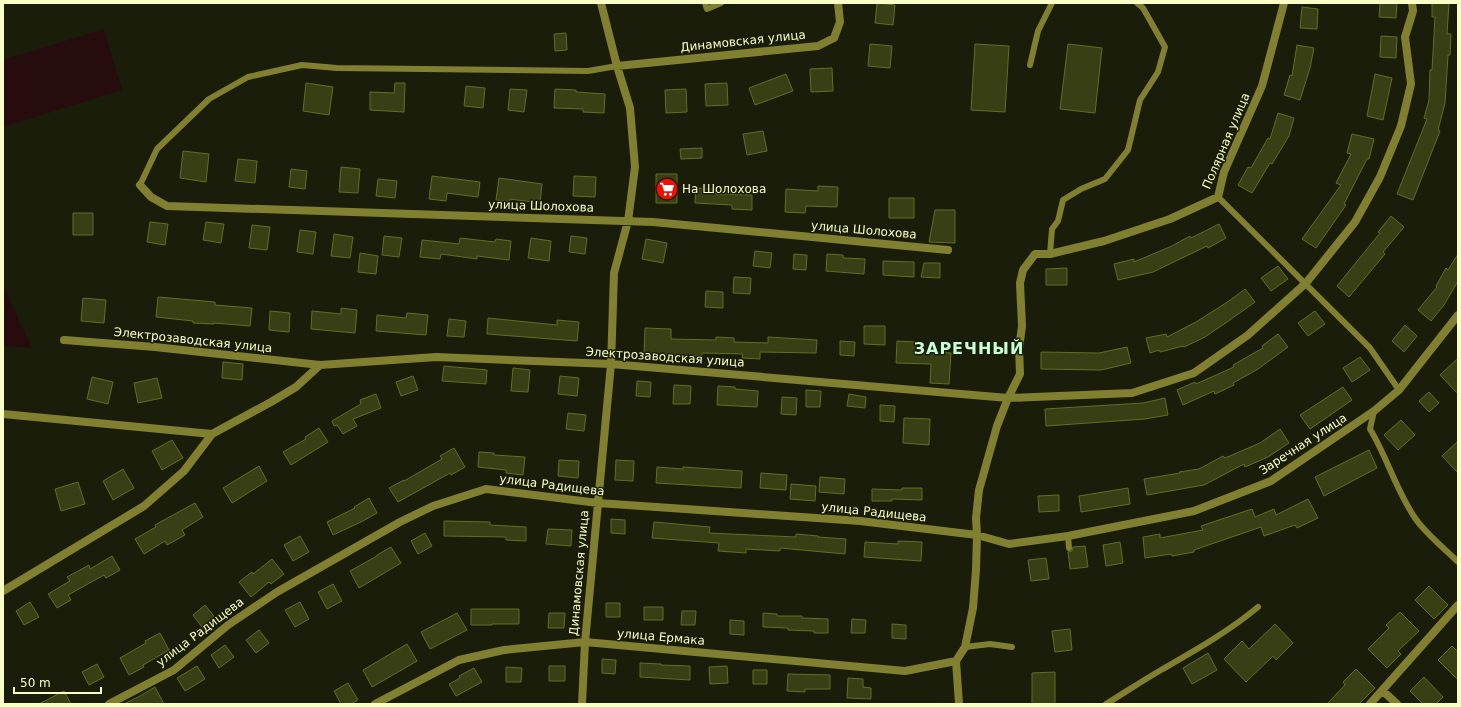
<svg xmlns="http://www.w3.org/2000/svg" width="1461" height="707" viewBox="0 0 1461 707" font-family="'DejaVu Sans',sans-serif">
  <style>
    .green { fill: #270c0e }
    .building { fill: #383f14; stroke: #616e23 }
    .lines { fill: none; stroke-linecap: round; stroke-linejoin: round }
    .lane { stroke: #808030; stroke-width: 6 }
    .street { stroke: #808030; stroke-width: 8 }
    .labels { text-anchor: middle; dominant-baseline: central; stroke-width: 3; stroke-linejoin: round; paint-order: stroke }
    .street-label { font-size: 12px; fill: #faffc5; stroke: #1a1d09 }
    .poi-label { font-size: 12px; fill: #faffc5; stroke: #1a1d09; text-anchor: start }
    .district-label { font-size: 16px; font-weight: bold; letter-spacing: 1px; fill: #c7ffd9; stroke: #1a1d09 }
  </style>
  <rect width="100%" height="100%" fill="#1a1d09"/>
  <path class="green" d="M104,29L122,90L3,127V60Z
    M3,285L32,348L3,346Z"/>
  <path class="building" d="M877,3L895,5L893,25L875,23Z
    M1380,3H1397L1396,18L1379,17Z
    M1432,3H1449L1447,34H1451L1450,55H1448L1445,103L1438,130L1440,131L1413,200L1397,194L1427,119L1424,118L1429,100L1430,70H1432L1435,17H1432Z
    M1302,7L1318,9L1317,29L1300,28Z
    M566,33L567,50L555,51L554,34Z
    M1381,36L1397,37L1396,58L1380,57Z
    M870,44L892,46L890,68L868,66Z
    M975,44L1009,46L1005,112L971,110Z
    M1068,44L1102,48L1095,113L1060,109Z
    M1297,45L1314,48L1310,68L1300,100L1284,95L1290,75L1292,76Z
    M832,68L833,91L811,92L810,69Z
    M786,74L793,91L755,105L749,88Z
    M1375,74L1392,78L1383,120L1367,116Z
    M306,83L333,87L329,115L303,111Z
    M395,83H405L404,112L370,110V92L394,93Z
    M727,83L728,105L706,106L705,84Z
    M466,86L485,88L483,108L464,106Z
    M510,89L527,90L524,112L508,110Z
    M555,89L576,90V92L605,94L604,113L583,112V109L554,108Z
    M686,89L687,112L666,113L665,90Z
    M1278,113L1294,118L1289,136L1272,164L1270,163L1252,193L1238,185L1248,167L1251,168L1268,138L1270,139Z
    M763,131L767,151L747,155L743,134Z
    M1352,134L1374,139L1369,159H1367L1344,204L1346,205L1316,248L1302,239L1341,185L1336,183L1351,154L1347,153Z
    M702,148V158L681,159L680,149Z
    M183,151L209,154L206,182L180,178Z
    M238,159L257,161L255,183L235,181Z
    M341,167L360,169L358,193L339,192Z
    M291,169L307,171L305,189L289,187Z
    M656,174H677V203H656Z
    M432,176L480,182L478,197L447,193L446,201L429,199Z
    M574,176L596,177L595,197L573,196Z
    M499,178L542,184L540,203L510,199V202L496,200Z
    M378,179L397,181L395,198L376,196Z
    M818,186L838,187L837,207L806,206L805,213L785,212L786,189L818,191Z
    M696,188L716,189V194L752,195V210L732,209V205L695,203Z
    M889,198H914V218H889Z
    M935,210H955V243L929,242Z
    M73,213H93V235H73Z
    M1391,216L1404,227L1383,252L1385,254L1349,297L1337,286L1380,233L1378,232Z
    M150,222L168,224L165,245L147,242Z
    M206,222L224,224L221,243L203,240Z
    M1219,224L1226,238L1208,248L1207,246L1153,272L1118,280L1114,264L1134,259V262L1172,246L1190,236L1191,238Z
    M252,225L270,227L267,250L249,248Z
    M300,230L316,232L313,254L297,252Z
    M334,234L353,237L350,258L331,256Z
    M384,236L402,238L399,257L382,255Z
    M571,236L587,238L585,254L569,252Z
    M460,238L495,242L496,239L511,241L509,260L477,256V259L441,254L440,259L420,257L422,240L459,244Z
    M531,238L551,241L549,261L528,258Z
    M646,239L667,243L663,263L642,259Z
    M755,251L772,253L770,268L753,266Z
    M360,253L378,256L376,274L358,272Z
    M794,254L807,255L806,270L793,269Z
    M827,254L843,255V258L865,259L864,274L826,271Z
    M1458,254V281L1444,305L1431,321L1418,310L1437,287L1436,286L1446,268L1448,270Z
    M883,261L914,262V277L883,275Z
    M924,263H940V278L921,277Z
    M1278,266L1288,279L1271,291L1261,278Z
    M1067,268V285H1046V269Z
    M734,277L751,278L750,294L733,293Z
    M1245,289L1255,302L1227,322L1205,337L1184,347L1183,346L1160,352L1159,350L1150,353L1146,338L1166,334L1167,337L1196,322L1229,301Z
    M706,291L723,292V308L705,307Z
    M158,297L215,302V305L252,308L250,326L214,323V324L193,323V321L156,317Z
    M83,298L106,300L104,323L81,321Z
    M341,308L357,310L355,333L311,329L312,311L341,314Z
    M270,311L290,313L289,332L269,330Z
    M1315,311L1325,324L1308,336L1298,323Z
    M407,313L428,315L426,335L376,331L377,315L406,318Z
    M488,318L557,325V320L579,322L577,341L487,334Z
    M449,319L466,321L464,337L447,336Z
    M1405,325L1417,336L1404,352L1392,341Z
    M864,326H885V345L864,344Z
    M645,328L671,329V339L716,340V337L734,338V342L768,343V337L817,340L816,353L760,352V359L742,358L743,354L702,353V356L644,354Z
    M1278,334L1288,347L1258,369L1233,383L1234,385L1215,394L1214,391L1183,405L1177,390L1195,382L1196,384L1234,367L1233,365L1263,348L1262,346Z
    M840,341L855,342L854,356L840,355Z
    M897,341L918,342V351L951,353L949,384L930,383L931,364L896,363Z
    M1127,347L1131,363L1101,370L1041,369V352L1099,353Z
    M1360,357L1370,370L1352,382L1343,368Z
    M1458,358V394L1440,375Z
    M223,362L243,364L242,380L222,378Z
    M444,366L487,370L486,384L442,381Z
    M513,368L530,370L528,392L511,391Z
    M413,376L418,390L401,396L396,382Z
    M560,376L579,378L577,396L558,394Z
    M92,377L113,382L108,404L87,399Z
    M157,378L162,398L138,403L134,383Z
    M637,381L651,382L650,397L636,396Z
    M674,385L691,386L690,404H673Z
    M718,386L735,387V389L758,391L757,407L717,405Z
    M1343,387L1352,400L1310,429L1300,415Z
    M806,390L821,391L820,407H806Z
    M1429,392L1439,403L1429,412L1419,401Z
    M376,394L381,408L353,419L357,426L343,434L337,425L334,426L332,421L361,404L360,400Z
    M849,394L866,397L865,408L847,406Z
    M782,397L797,398L796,415L781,414Z
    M1165,398L1168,415L1145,419L1046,426L1045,409L1143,403Z
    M880,405L895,406L894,422L880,421Z
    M568,413L586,415L584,431L566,429Z
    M904,418L930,419L929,445L903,443Z
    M1401,420L1415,435L1398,450L1384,435Z
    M319,428L328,442L291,465L283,452L306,439L305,437Z
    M1280,429L1289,443L1268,457L1245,467L1244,464L1204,485L1147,495L1144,479L1180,473L1179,472L1199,469L1223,456L1225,458L1260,443Z
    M172,440L183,458L162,470L152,451Z
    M1458,441V473L1442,456Z
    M454,448L465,467L451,475L450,473L398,502L389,488L404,480V481L442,459L440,456Z
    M1369,450L1377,468L1324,496L1315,477Z
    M479,452L494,453V455L525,457L523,475L506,473V470L478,467Z
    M559,460L579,461L578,478L558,476Z
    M616,460L634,461L633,481L615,480Z
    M259,466L267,481L232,503L223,488Z
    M657,467L683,469V467L742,471L741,488L656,483Z
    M123,469L134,488L113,500L103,481Z
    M761,473L787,475L786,490L760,488Z
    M820,477L845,479L844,494L819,492Z
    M78,482L85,504L61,511L55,489Z
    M791,484L816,486L815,501L790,499Z
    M902,488H922V500L892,499V501H872V489L902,490Z
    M1128,488L1130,504L1081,512L1079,496Z
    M1059,495V511L1039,512L1038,496Z
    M369,498L377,513L363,521L333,535L327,522L355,508L354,507Z
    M1308,499L1318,518L1297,528L1295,525L1264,536L1261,527L1194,550V552L1172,556L1171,554L1145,558L1143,537L1160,534V538L1203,530L1201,526L1252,509L1255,517L1274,509L1276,515Z
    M195,503L203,517L182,530L185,535L167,545L165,541L144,554L135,539L156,527L155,525Z
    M611,519L625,520V534L611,533Z
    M444,521L490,522V525L526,527V541L506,540V537L444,536Z
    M654,522L710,527L709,533L796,537V534L818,536V537L846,539L845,554L780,548V551L746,549V553L718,551L719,543L652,538Z
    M548,529L572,530L571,546L546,544Z
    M425,533L432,546L418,554L411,541Z
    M300,536L309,552L293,561L284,545Z
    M898,541L922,542L921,561L864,557L865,542L898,544Z
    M1120,542L1123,563L1106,566L1103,545Z
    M1085,546L1088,567L1070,569L1068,552L1072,551L1073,547Z
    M391,547L401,563L359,588L350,571L377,556V555Z
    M112,556L120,570L106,578L104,575L68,595L71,600L57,608L48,594L70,581L67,577L89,565L90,569Z
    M1046,558L1049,579L1031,581L1028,560Z
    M272,559L284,574L271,584L269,582L251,597L239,582L252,572L253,574Z
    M333,584L342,601L327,609L318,592Z
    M1429,586L1448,605L1434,619L1415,600Z
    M30,602L39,617L24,625L16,611Z
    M300,602L309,619L295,627L285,610Z
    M606,603H620V617H606Z
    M205,605L217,620L204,630L193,615Z
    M644,607H663V620H644Z
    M471,609H519V624H492V625H471Z
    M682,611H696L695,625H681Z
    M1400,612L1419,631L1398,651L1401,654L1387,668L1368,649L1389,628L1386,625Z
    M457,613L467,630L430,649L421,632Z
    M549,613H565L564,628H548Z
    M763,613L777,614V616H802V618L828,619V633H814V631L788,630V628L763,627Z
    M852,619L866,620L865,633H851Z
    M730,620L744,621V635L730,634Z
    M892,624L906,625V639L892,638Z
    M1275,624L1293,643L1276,660L1273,656L1246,682L1224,659L1242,641L1249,649Z
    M1070,629L1072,650L1055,652L1052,631Z
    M259,630L269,643L256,653L246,640Z
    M160,633L169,650L143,665L144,667L129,675L120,658L146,643L145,641Z
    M407,644L417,661L372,687L363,670Z
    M225,645L234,657L219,668L211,655Z
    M1452,646L1458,652V680L1438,660Z
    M1208,653L1217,670L1192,684L1183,668Z
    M602,659L616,660L615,674L602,673Z
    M640,663L661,664V665L690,666V680L640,677Z
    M97,664L104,677L89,685L82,672Z
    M197,666L205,679L185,691L177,678Z
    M549,666H565V681H549Z
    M727,666L728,683L710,684L709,667Z
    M506,667L522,668L521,682H506Z
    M474,668L482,682L456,696L449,684L460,678L459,676Z
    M1356,669L1375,688L1359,704H1327L1345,685L1343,682Z
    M753,670H767V684H753Z
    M1055,672V704H1032V673Z
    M788,674L830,675V689H805V692L787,691Z
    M1424,677L1443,697L1436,704H1423L1410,691Z
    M848,678L863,679V687L871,688V699L847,698Z
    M348,683L358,700L351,704H341L334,691Z
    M155,687L164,704H124L140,696Z
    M64,691L71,704H39Z"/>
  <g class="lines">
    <path class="lane" d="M705,3L707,9L721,3
      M1030,65L1038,31L1052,3
      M140,185L157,149L209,99L248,77L302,65L337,68L588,71L617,66
      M1218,197L1370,348L1399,390
      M1050,254L1052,229L1058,221L1063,200L1081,189L1105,179L1128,150L1140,100L1158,72L1165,47L1143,8L1137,3
      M1374,411L1370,429C1387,457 1396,490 1415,518C1425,533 1445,549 1458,562
      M1068,536L1069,548
      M965,647L990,644L1012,647
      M1106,704C1124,693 1142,681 1161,670C1194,651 1228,632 1258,607"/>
    <path class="street" d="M617,66L818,46L834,38L840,22L838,3
      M140,185L151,197L167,206L653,222L948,250
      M64,340L155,347L320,365L436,357L611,364L1008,398L1132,393L1194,373L1248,335L1306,283L1355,222L1380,177L1401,126L1411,84L1405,37L1413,11L1412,3
      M3,414L212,434
      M3,591L144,506L184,471L212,434L271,402L296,387L320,365
      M1383,691L1397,704
      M109,704L174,670L228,625L277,592L400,522L433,506L486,489L598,503L860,521L977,535L1009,544L1068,536L1194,511L1271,481L1374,411L1399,390L1458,315
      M375,704L459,660L504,650L585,642L905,671L956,661
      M582,704L585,642L611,364L614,273L628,221L635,167L630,108L617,66L601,3
      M959,704L956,661L965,647L973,608L976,570L977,535L976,518L979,490L997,426L1008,398L1020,374L1019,349L1022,326L1020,283L1023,270L1035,254H1050L1104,241L1170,219L1218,197L1224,172L1262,86L1284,3
      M1370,704L1458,605"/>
  </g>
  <defs>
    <g id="supermarket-disc" transform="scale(1.15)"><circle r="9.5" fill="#f01000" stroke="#1a1d09"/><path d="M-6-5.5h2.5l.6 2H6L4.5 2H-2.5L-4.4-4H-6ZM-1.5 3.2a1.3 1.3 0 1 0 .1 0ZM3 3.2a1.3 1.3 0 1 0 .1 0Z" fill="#fff"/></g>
  </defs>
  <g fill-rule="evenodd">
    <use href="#supermarket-disc" x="667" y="189"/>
  </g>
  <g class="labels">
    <g class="street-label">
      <text transform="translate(743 41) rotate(-6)">Динамовская улица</text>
      <text transform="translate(1226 141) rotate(-67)">Полярная улица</text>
      <text transform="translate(541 206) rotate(2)">улица Шолохова</text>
      <text transform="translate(864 230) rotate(5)">улица Шолохова</text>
      <text transform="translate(193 340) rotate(6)">Электрозаводская улица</text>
      <text transform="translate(665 357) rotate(4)">Электрозаводская улица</text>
      <text transform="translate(1303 444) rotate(-33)">Заречная улица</text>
      <text transform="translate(552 485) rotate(7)">улица Радищева</text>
      <text transform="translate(874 512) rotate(6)">улица Радищева</text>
      <text transform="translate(579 573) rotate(-85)">Динамовская улица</text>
      <text transform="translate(200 632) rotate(-37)">улица Радищева</text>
      <text transform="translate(661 637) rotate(5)">улица Ермака</text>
    </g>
    <g class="poi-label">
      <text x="682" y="189">На Шолохова</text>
    </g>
    <g class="district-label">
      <text x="969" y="348">ЗАРЕЧНЫЙ</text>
    </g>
  </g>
  <rect width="1461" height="707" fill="none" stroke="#faffc5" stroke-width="8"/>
  <path d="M14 687v6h87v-6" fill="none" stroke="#faffc5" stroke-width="2"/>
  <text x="20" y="687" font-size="12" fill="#faffc5" stroke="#1a1d09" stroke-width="3" paint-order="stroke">50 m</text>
</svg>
